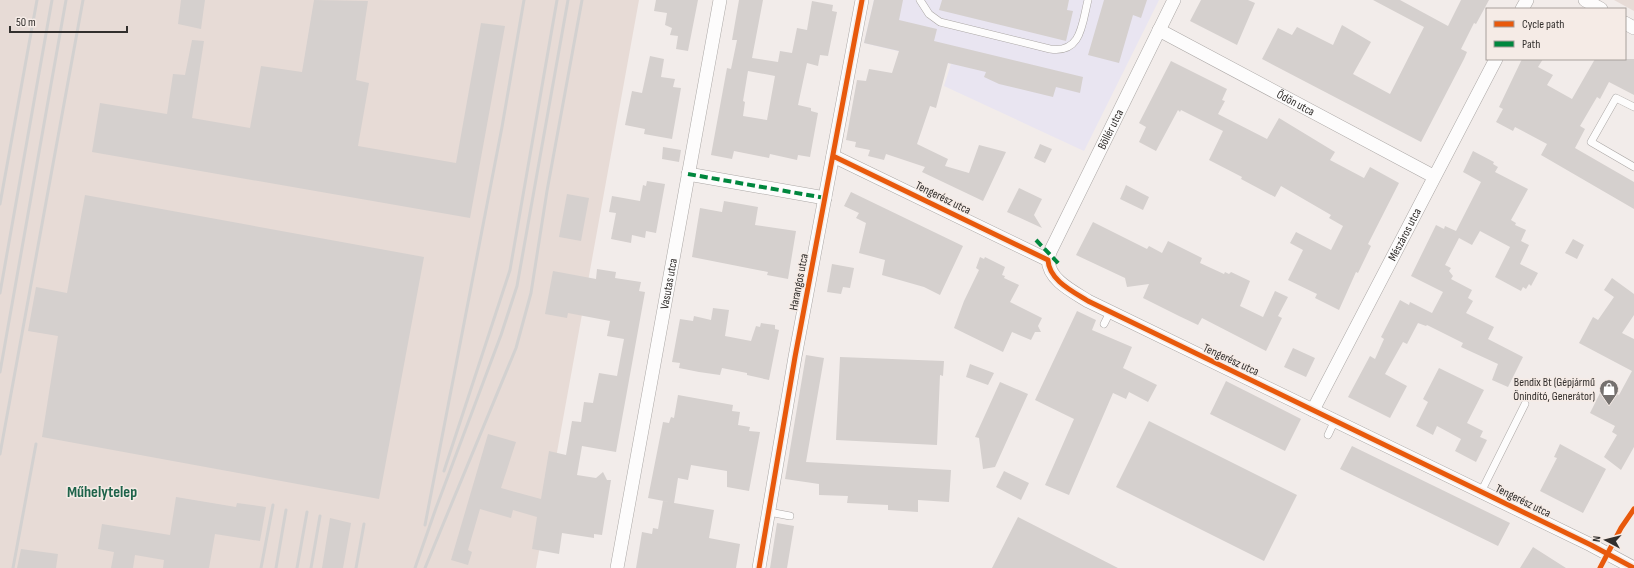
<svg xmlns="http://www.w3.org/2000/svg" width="1634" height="568" viewBox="0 0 1634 568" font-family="'Sofia Sans Condensed',sans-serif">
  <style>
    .commercial { fill: #e9e5f1 }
    .built { fill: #e7dbd6 }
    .building { fill: #d5d0ce; fill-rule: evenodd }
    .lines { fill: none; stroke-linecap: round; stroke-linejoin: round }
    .lane-casing { stroke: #aba7a5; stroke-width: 8 }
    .street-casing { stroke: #aba7a5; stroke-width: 14 }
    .lane { stroke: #fdfcfc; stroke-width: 7 }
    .street { stroke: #fdfcfc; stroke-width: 13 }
    .rail { stroke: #d3d1d0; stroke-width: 3 }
    .quiet { stroke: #00873e; stroke-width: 4; stroke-dasharray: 8 4; stroke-linecap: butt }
    .cycleway-casing { stroke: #f5ebe6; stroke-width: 8 }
    .cycleway { stroke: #e8590c; stroke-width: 5 }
    .labels { text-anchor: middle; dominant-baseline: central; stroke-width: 3; stroke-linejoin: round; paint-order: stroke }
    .street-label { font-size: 12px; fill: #322f2d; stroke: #f5ebe6 }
    .poi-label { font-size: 12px; fill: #322f2d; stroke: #f5ebe6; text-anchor: end }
    .district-label { font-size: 16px; font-weight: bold; fill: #1e634a; stroke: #f5ebe6 }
  </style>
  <rect width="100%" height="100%" fill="#f2ecea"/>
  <path class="commercial" d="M874,0H1159L1084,151L944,86L951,64L864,43Z"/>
  <path class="built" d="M0,0H639L536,568H0Z
    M1614,0H1634V11Z"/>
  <path class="building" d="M181,0H205L201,29L178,24Z
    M314,0L368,1L356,80L369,83L358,146L456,163L481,23L505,26L470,218L92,152L100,103L167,114L173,74L185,75L192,40L204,41L192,118L250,128L261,66L302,72Z
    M656,0H698L688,51L676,49L678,36L670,35L672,28L665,25L667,13L654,11Z
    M739,0H763L752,58L778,62L780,51L792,53L797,28L807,30L812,1L833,5L832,11L837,12L828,56L820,55L818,66L807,63L798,105L811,108V111L818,113L810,157L798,155L797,160L770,154L769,158L734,151L732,159L711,155L727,68L731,69L737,40H732ZM748,71L775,76L767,120L743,116L745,102L743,101Z
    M874,0H903L899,20L937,29L934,41L1083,77L1080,93L1056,87L1053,97L999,84L984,77L986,72L948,63L936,108L930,106L917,144L948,159L945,166L969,173L979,145L1006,152L983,201L922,172L925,167L886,154L884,160L868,156L870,150L855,147L856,142L846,140L857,80L866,81L869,69L892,73L899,51L864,43Z
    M942,0H1069L1067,10L1073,11L1066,41L939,10Z
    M1104,0H1147L1141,18L1133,15L1119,63L1088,55Z
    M1201,0H1248L1255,3L1237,45L1190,21Z
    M1373,0H1400L1448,26L1461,0H1489L1476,24L1474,23L1461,49L1467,52L1464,59L1421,142L1262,59L1278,28L1292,35L1297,27L1333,45L1342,25L1371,42L1353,74L1390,94L1424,27Z
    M650,56L664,59L661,77L675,79L673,87L681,88L672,139L644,134L645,129L625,125L632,91L642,93Z
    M1522,59H1543L1538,67L1553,75L1547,85L1572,99L1595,59H1634V95L1609,82L1600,99L1597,97L1580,126L1585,129L1575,148L1634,182V209L1541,155L1547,144L1515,127L1513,131L1496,122L1503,109L1499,107Z
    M1171,61L1227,89L1222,100L1225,101L1218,114L1267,139L1279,118L1335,152L1330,160L1364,178L1370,167L1399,183L1368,244L1371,246L1358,273L1356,272L1339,310L1315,298L1317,294L1288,280L1303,250L1290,243L1296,232L1331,250L1343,226L1329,218L1331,215L1281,186L1275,197L1241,179L1242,177L1209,160L1223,131L1181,110L1180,112L1178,110L1156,151L1139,142L1146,127L1139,123Z
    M1040,144L1052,149L1045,163L1034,158Z
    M663,147L681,150L679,162L662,159Z
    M1473,151L1494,162L1493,164L1498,167L1495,172L1528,189L1511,220L1516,223L1515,225L1526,230L1521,241L1529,245L1520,264L1538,273L1531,286L1529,284L1526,289L1523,287L1521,291L1495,277L1510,247L1480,231L1472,245L1459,238L1445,265L1451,268L1449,271L1453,276L1451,279L1472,290L1468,298L1473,301L1466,313L1494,327L1488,339L1523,357L1508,387L1492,380L1498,364L1461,347L1463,343L1427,325L1426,326L1418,323L1407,344L1403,342L1385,374L1407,386L1390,418L1348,397L1370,356L1375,359L1384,339L1381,337L1400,300L1409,305L1410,302L1432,313L1443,292L1411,276L1436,225L1444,229L1445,226L1456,231L1481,182L1463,172Z
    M647,181L665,184L656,233L646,231L645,238L632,235L631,243L611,239L616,213L609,212L612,196L640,201L643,185L646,186Z
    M1126,185L1149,197L1143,210L1120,199Z
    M1019,188L1042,199L1034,215L1042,228L1007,212Z
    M851,192L963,246L940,295L924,287L882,275L885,260L859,253L866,223L856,218L859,213L844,206Z
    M567,194L589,198L581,241L559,237Z
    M85,195L424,257L379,499L42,437L58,336L28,331L36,287L67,293Z
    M724,201L758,207L755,225L796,231L788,279L767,275L768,272L692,257L700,208L722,212Z
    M1093,222L1147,249L1149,246L1162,253L1168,241L1202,258L1200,263L1224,274L1225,272L1229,274L1231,272L1250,281L1240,306L1263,317L1275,291L1288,297L1278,316L1282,318L1266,351L1202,318L1198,325L1179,316L1143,298L1149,284L1127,287L1125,278L1076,255Z
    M1573,239L1584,245L1577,259L1565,253Z
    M980,257L984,259L985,257L1005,267L1002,275L1005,276L1004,278L1019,285L1010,302L1042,318L1038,326L1041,332H1035L1031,340L1012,332L1003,352L954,328L964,301L979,270L976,268Z
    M832,264L854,268L850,288L843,287L841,294L827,292Z
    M597,269L616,272L615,278L641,282L639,291L645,292L616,452L582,446L577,475L596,478L603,472L607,480H611L602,535L594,534V538L562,533L559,554L532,549L537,517L513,510L511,518L480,509L468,550L472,552L468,565L451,560L488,434L516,442L501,488L541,499L549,451L566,455L572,421L581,422L584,402L593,403L599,373L617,376L624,339L607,336L610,321L568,313L567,318L545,314L553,271L596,279Z
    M1612,278L1634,294V315L1622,333L1634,339V447L1621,470L1604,457L1617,435L1612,432L1615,426L1590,413L1603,387L1619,395L1632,371L1579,343L1593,317L1598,320L1614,297L1604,290Z
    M713,308L729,310L725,336L751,341L756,326L760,327L761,323L775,325V329L779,330L769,380L747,375V373L722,368L720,375L699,372L679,368L680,363L672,362L680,319L693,321L694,316L711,320Z
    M1077,311L1096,320L1092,330L1132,347L1123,368L1157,385L1148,402L1129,392L1126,399L1113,393L1069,495L1045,485L1074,419L1035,400Z
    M1293,348L1315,358L1306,377L1284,367Z
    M806,355L824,358L806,462L951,470L949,502L918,500V512L888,510V505L847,503L848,496L819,495V484L785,479Z
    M840,357L944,361L943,376L940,375L937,445L836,440Z
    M970,364L994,373L988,385L966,377Z
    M1439,368L1484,390L1467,423L1483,431L1480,437L1487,440L1476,462L1455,451L1461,439L1437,426L1433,435L1416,426L1428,402L1423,399Z
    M1226,381L1301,419L1285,451L1210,414Z
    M1000,382L1028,394L995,467L983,469L979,438L975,437Z
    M678,395L733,405L732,411L740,412L738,425L750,427L749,431L760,432L749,491L727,487V471L691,465L688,480L678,478L674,503L648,498L663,422L669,423L671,417L674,418Z
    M1149,421L1297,495L1264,561L1116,487Z
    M1560,444L1606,469L1583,513L1540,491L1557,458L1554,457Z
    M1352,446L1510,523L1498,546L1340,469Z
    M1004,471L1029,483L1021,500L996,487Z
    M176,497L236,507L237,503L266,507L260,541L215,534L209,568H163L164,560L135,555L133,568H111L114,552L98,549L102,524L170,535Z
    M663,501L714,510L709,538L740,544L736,568H636L642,532L652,534L653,528L658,529Z
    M1018,517L1118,568H992Z
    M330,518L351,523L343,568H322Z
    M777,523L794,526L787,568H770Z
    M1533,547L1566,568H1520Z
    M21,549L58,554L56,568H17Z"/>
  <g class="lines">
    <g class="lane-casing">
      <path id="lane" d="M920,0L929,14L940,22L1050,49C1082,54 1082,23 1088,0
        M1634,107L1616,98L1591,142L1634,167
        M1104,324L1110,312
        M1328,435L1335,420
        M1481,492L1525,404
        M769,512L790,516"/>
    </g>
    <g class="street-casing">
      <g id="street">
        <path d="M1585,0L1601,9"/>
        <path d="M1522,9L1527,0"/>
        <path d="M1625,23L1634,28"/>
        <path id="s1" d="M1159,30L1433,176"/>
        <path d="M833,156L1048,260C1049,280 1072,291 1088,301L1591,545L1634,568"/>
        <path d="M688,174L825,198"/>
        <path id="s2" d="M1048,260L1050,252L1174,0"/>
        <path id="s3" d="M1313,410L1496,59"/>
        <path id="s4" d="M617,568L720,0"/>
        <path d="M759,568L795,357L862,0"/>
      </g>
    </g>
    <use href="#lane" class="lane"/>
    <use href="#street" class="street"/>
    <path class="rail" d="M0,204L37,0
      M0,293L52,0
      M0,372L66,0
      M0,454L83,0
      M444,471L510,270L557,0
      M425,525L502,127L524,0
      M13,568L36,444
      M261,568L273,505
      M276,568L286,510
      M297,568L307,512
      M311,568L320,516
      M356,568L364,524
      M415,568L436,508L501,335L517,286L568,0
      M425,568L516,348L531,293L547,191L582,0"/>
    <path class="quiet" d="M688,174L825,198
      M1036,240L1059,264"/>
    <g class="cycleway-casing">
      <path id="cycleway" d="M833,156L1048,260C1049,280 1072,291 1088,301L1591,545L1634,568
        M759,568L795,357L862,0
        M1600,568L1621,528L1634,509"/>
    </g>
    <use href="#cycleway" class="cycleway"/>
  </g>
  <defs>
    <g id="shop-pin" transform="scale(1)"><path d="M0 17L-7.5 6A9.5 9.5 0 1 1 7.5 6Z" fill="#75716f" stroke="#f5ebe6"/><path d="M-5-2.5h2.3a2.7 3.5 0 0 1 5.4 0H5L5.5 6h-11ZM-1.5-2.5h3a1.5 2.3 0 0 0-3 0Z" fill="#fff"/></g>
  </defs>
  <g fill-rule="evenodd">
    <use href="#shop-pin" x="1609" y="389"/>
  </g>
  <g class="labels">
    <g class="street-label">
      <text stroke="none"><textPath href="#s1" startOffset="155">Ödön utca</textPath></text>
      <text stroke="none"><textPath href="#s2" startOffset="145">Böllér utca</textPath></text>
      <text transform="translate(943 198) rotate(26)">Tengerész utca</text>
      <text stroke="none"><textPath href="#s3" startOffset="198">Mészáros utca</textPath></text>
      <text transform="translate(799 282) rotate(-79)">Harangos utca</text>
      <text stroke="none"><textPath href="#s4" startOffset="289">Vasutas utca</textPath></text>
      <text transform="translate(1231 360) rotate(25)">Tengerész utca</text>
      <text transform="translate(1523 501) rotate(26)">Tengerész utca</text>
    </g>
    <g class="poi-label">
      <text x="1595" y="382">Bendix Bt (Gépjármű<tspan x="1595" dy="14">Önindító, Generátor)</tspan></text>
    </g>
    <g class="district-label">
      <text x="102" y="492">Műhelytelep</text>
    </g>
  </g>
  <rect x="1486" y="8" width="140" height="52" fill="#f5ebe6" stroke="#a7a09c"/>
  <rect x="1494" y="21" width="20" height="6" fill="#e8590c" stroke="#a7a09c"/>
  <text x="1522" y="28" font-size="12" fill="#322f2d">Cycle path</text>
  <rect x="1494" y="41" width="20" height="6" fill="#00873e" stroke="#a7a09c"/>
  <text x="1522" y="48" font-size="12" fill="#322f2d">Path</text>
  <g transform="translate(1606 540) rotate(277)" stroke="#f5ebe6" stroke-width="3" paint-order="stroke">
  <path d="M0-3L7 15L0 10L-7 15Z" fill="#322f2d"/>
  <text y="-6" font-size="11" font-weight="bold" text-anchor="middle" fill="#322f2d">N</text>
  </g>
  <path d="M10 26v6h117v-6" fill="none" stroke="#322f2d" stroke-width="2"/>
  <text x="16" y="26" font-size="12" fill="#322f2d" stroke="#f5ebe6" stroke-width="3" paint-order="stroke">50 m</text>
</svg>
